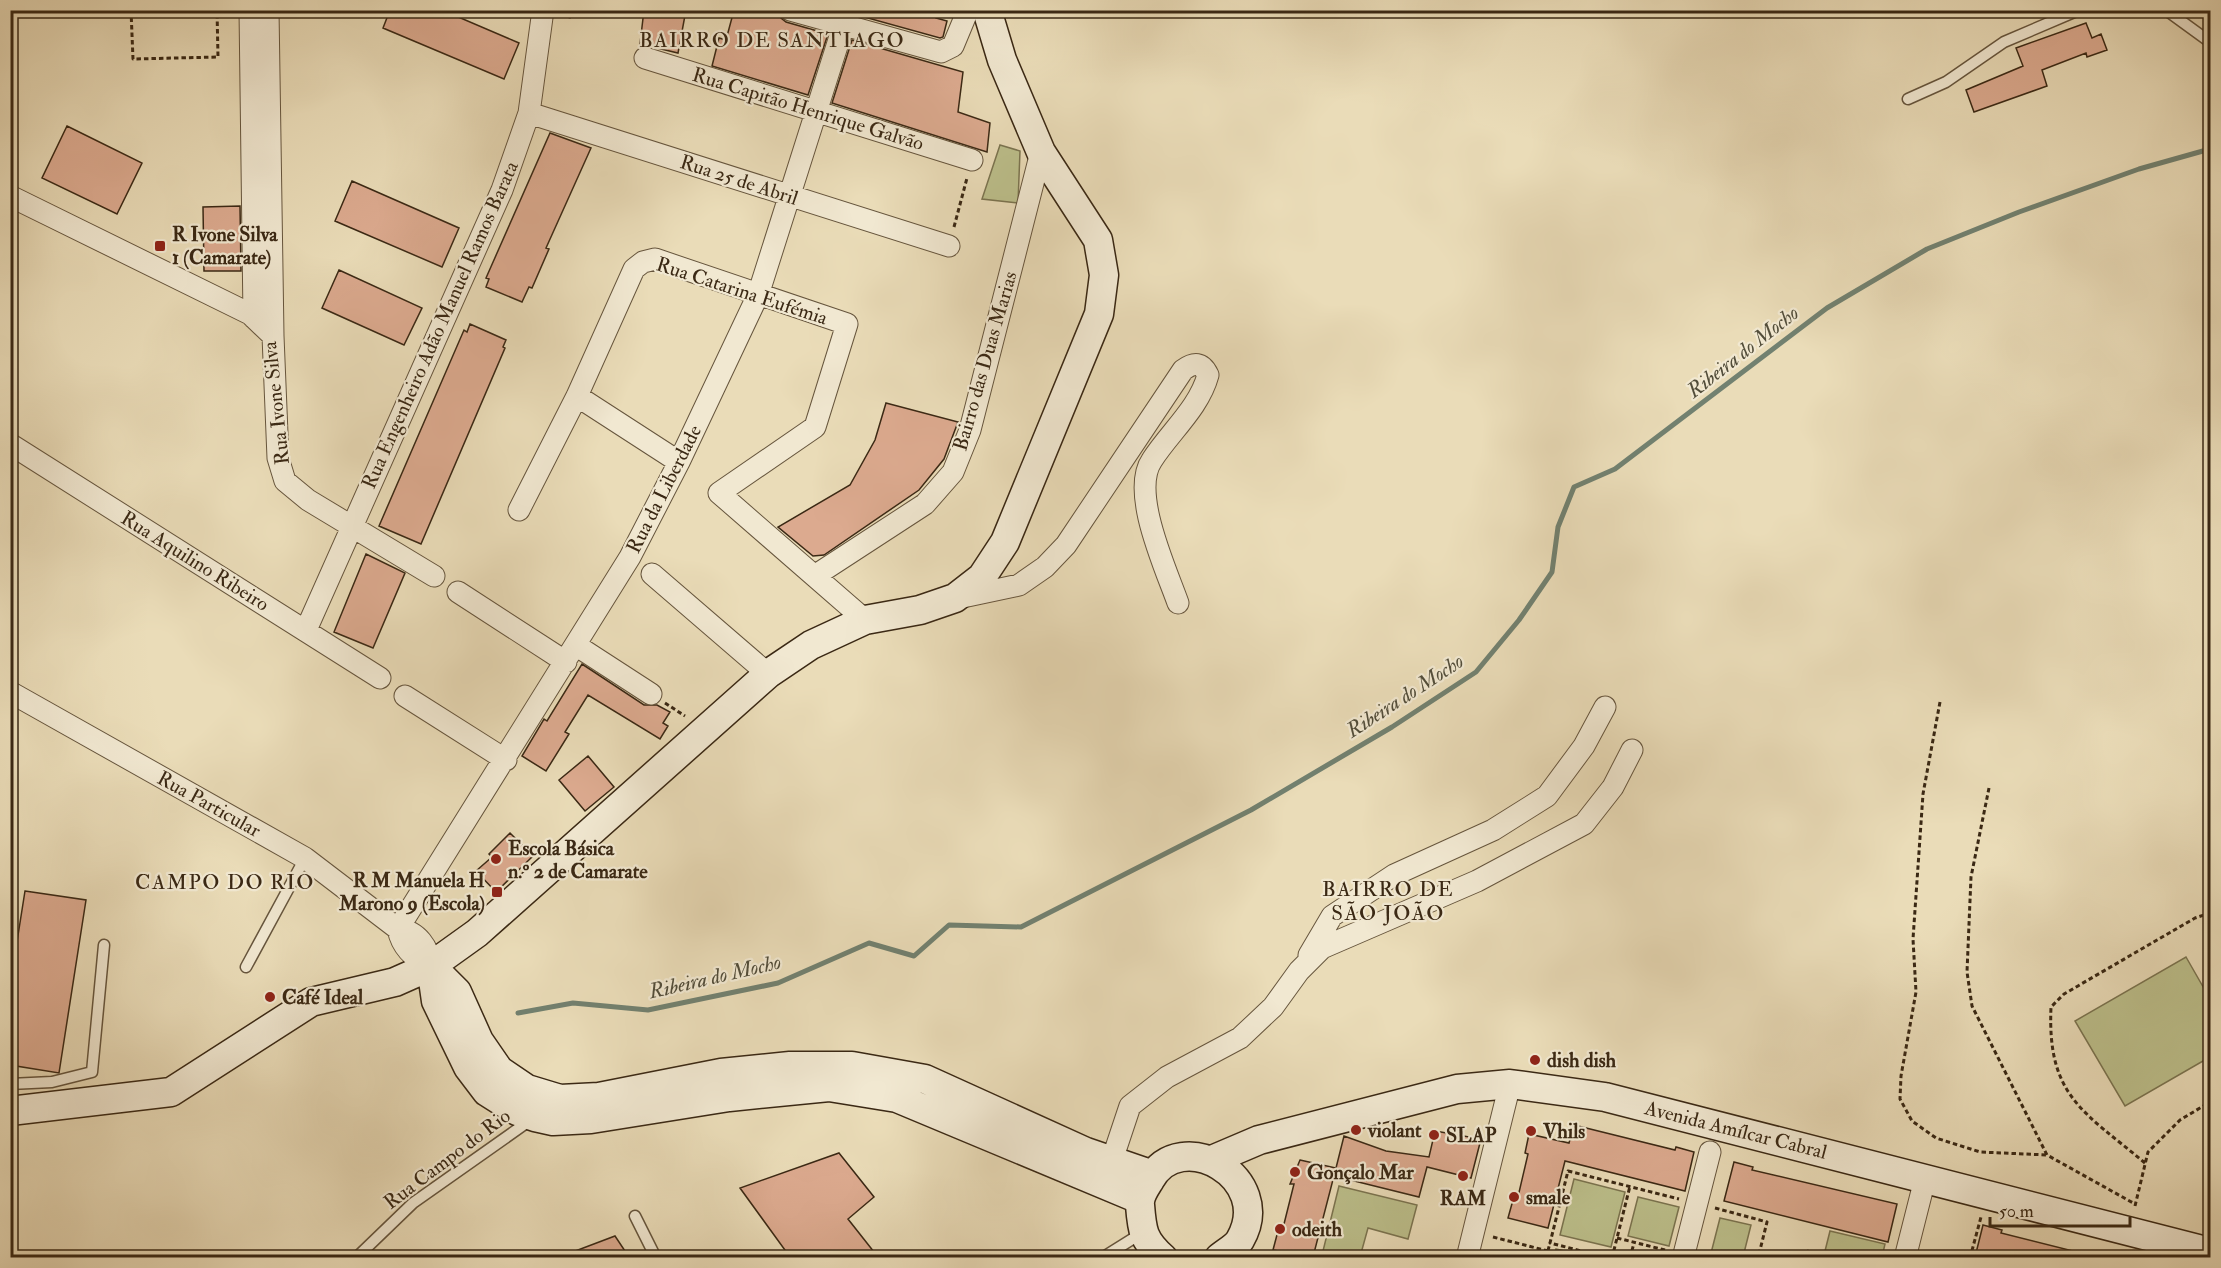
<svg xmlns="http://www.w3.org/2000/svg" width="2221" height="1268" viewBox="0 0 2221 1268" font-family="'IM FELL Double Pica',serif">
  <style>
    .green { fill: #bcbf8b; stroke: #7b7450; stroke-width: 1.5 }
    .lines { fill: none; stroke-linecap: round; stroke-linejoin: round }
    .stream { stroke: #728170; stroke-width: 5 }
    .building { fill: #dcaa8f; stroke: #3a2814; stroke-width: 1.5 }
    .lane-casing { stroke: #66553d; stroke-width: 13 }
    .street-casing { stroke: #66553d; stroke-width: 23 }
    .secondary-casing { stroke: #3a2814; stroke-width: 31 }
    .path { stroke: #3a2814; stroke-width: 3; stroke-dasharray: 4.5 3; stroke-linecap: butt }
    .lane { stroke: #f1e8d1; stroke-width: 10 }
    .street { stroke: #f1e8d1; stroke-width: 21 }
    .secondary { stroke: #f1e8d1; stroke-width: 28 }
    .poi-dot { fill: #8f2418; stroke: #f1e8d1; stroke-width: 2 }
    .labels { text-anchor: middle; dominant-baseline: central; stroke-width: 4.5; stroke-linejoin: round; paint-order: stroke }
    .street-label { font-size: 20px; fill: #3a2814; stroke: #f1e8d1 }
    .poi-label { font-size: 20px; font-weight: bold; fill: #3a2814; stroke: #f1e8d1; text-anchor: start }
    .neighbourhood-label { font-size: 21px; letter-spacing: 1.5px; fill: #3a2814; stroke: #f1e8d1 }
    .water-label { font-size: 21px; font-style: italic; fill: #524d3a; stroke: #f1e8d1 }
  </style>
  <rect width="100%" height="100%" fill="#eadcb8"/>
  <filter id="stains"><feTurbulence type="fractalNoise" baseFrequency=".00333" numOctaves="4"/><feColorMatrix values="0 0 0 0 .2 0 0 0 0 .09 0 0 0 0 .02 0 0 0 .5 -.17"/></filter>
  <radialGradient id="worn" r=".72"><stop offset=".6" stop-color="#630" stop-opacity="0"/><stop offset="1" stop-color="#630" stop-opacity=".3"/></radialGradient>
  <path class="green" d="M1000,145L1020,151L1018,203L982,199Z
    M2186,957L2210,999V1057L2125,1106L2075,1021Z
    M1574,1179L1625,1192L1611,1247L1560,1235Z
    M1339,1186L1417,1205L1408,1239L1368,1228L1360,1257L1322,1255Z
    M1638,1197L1679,1207L1669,1246L1628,1236Z
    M1720,1218L1751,1225L1743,1257H1710Z
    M1830,1231L1885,1244L1882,1257H1850L1825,1251Z
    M1556,1249L1591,1257H1554Z"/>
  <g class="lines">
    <path class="stream" d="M518,1013L573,1003L648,1010L778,983L869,943L914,956L949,925L1021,927L1251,810L1392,727L1476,672L1519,620L1552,572L1558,527L1574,487L1615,469L1827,308L1927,249L2019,212L2139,169L2210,149"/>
  </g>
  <path class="building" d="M390,10H442L519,43L504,79L383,28Z
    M644,10H686L678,53L640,44Z
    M734,10H778L781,18L786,22L828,34L808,95L712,66L719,38L726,40Z
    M858,10H938L936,18L947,21L943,37L940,38L857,15Z
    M2086,23L2092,38L2101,34L2107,50L2087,57L2086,53L2042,70L2047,86L1974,112L1966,90L2023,66L2016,48Z
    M852,40L963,72L958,112L990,123L987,152L832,103Z
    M67,126L142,163L117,214L42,178Z
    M550,133L591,148L546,248L549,249L532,288L529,287L522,302L486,287L489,279L486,278Z
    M352,181L459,228L442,267L335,221Z
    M240,206L241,271H204L203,207Z
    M339,270L422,308L404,345L322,308Z
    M470,324L506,340L503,347L505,348L421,544L379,526L464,330L467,332Z
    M886,403L958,422L944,459L919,490L824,555L813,556L778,527L850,485L875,440Z
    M366,554L405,573L373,648L334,632Z
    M582,664L644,705H657L670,712L663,723L668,726L660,739L588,695L565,732L569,734L546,771L522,756L544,719L547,721Z
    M588,756L614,787L585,811L559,780Z
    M510,833L533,856L496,892L476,871L492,857L489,854Z
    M25,891L86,900L59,1073L10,1065V986Z
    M1574,1125L1675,1150L1676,1147L1694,1152L1685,1191L1565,1161L1548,1228L1508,1218L1513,1200L1517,1201L1528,1154L1525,1153L1529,1134L1569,1143Z
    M1435,1131L1481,1139L1471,1178L1427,1167L1419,1197L1334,1176L1344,1136L1386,1151L1429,1157Z
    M839,1153L874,1197L848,1219L878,1257H790L740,1188Z
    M1300,1160L1336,1168L1313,1257L1273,1250L1278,1231L1282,1232L1294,1184H1290Z
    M1734,1162L1753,1167L1752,1170L1897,1204L1888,1242L1724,1201Z
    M1983,1225L2002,1230L2001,1233L2077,1252L2076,1257H1975Z
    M615,1236L629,1257H562V1256Z"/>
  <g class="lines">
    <g class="lane-casing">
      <path id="lane" d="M2166,10L2210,42
        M1908,99L1946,82L2004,42L2079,10
        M246,967L305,858
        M10,1084L52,1082L92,1072L104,945
        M635,1216L656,1258
        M356,1258L413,1203L532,1119
        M1102,1258L1142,1233"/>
    </g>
    <g class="street-casing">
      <path id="street" d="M250,10L254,318
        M268,10L273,336
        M790,10L941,52L953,46L968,10
        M645,58L972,160
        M529,113L949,246
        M10,196L250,314L273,336L278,458L285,481L308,500L434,576
        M577,396L679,462
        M10,444L380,678
        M519,510L577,396L634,269L643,262L655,259L847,324L815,427L719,493L865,620
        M652,574L768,674
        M816,575L925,504L953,472L970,430L1041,152
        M458,592L566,662
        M958,598L1019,585L1045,567L1066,545L1183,370C1194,362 1202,362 1208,375C1199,408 1170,432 1152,460C1130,492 1166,569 1178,603
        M306,630L502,190L529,113L543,10
        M577,646L651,694
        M10,692L305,858L398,929C418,931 429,948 431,966C414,959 402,948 398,929
        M405,696L506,760
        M398,929L630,557L679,462L758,295L843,27L845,10
        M1309,955L1332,916L1394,875L1493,830L1547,796L1584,746L1605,707
        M1112,1160L1130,1106L1167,1077L1240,1038L1273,1007L1299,971L1322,948L1477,881L1584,824L1613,787L1632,750
        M1467,1258L1510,1084
        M1683,1258L1710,1152
        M1905,1258L1925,1179"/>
    </g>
    <g class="secondary-casing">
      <path id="secondary" d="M431,966L436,1001L468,1067L487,1092L517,1111L535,1117L553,1121L591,1119L729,1097L829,1087L897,1098L1139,1199
        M431,966L457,992L479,1041L499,1070L527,1089L560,1099L599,1097L721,1073L790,1066H852L925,1079L1086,1152L1153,1175
        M10,1111L171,1092L311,1002L395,982L431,966L477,933L768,674L811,645L865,620L920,610L955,598L982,577L1005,542L1099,314L1104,275L1098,240L1041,152L1002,60L987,10
        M1212,1160L1259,1140L1457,1089L1510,1084L1605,1097L2210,1252
        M1163,1258C1143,1240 1142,1231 1140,1205C1139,1196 1145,1188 1150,1180C1180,1124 1276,1178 1240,1240C1236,1247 1226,1252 1219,1258"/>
    </g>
    <path class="path" d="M131,10L133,59L218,57L217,10
      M561,15L570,17L582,10
      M954,227L967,178
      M1940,702L1923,794L1913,939L1916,992L1901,1076L1900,1099L1912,1121L1936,1138L1980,1152L2047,1155
      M665,703L685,716
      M1989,788L1971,877L1967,972L1972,1006L2047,1155L2135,1204
      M2145,1163C2083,1111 2047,1096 2051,1007L2064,994L2195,918L2210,913
      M2135,1206L2148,1152L2180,1120L2210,1102
      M1715,1208L1767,1222L1758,1258
      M1493,1237L1548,1251
      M1617,1238L1665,1250
      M1807,1251L1832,1258
      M1546,1258L1550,1243
      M1609,1258L1550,1243L1568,1171L1679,1199
      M1612,1258L1630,1186
      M1630,1258L1634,1243
      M1970,1258L1981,1217"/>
    <use href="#lane" class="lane"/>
    <use href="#street" class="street"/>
    <use href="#secondary" class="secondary"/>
  </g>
  <g class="poi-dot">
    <rect x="154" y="240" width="12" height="12" rx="3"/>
    <circle cx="496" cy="859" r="6"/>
    <rect x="491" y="886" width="12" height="12" rx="3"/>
    <circle cx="270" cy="997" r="6"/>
    <circle cx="1535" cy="1060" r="6"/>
    <circle cx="1356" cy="1130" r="6"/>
    <circle cx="1531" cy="1131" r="6"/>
    <circle cx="1434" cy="1135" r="6"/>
    <circle cx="1295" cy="1172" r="6"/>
    <circle cx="1463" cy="1176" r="6"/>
    <circle cx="1514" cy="1197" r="6"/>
    <circle cx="1280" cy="1229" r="6"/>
  </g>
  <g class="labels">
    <g class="street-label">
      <text transform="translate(808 109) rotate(17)">Rua Capitão Henrique Galvão</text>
      <text transform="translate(739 180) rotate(18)">Rua 25 de Abril</text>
      <text transform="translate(742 291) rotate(18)">Rua Catarina Eufémia</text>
      <text transform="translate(440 325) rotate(-66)">Rua Engenheiro Adão Manuel Ramos Barata</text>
      <text transform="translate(985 361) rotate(-74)">Bairro das Duas Marias</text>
      <text transform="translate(276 403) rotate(-96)">Rua Ivone Silva</text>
      <text transform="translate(664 489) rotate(-63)">Rua da Liberdade</text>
      <text transform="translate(195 561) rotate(32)">Rua Aquilino Ribeiro</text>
      <text transform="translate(209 804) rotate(29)">Rua Particular</text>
      <text transform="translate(1736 1130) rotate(14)">Avenida Amílcar Cabral</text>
      <text transform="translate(447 1159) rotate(-37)">Rua Campo do Rio</text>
    </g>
    <g class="poi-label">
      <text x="172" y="234">R Ivone Silva<tspan x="172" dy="23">1 (Camarate)</tspan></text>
      <text x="508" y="848">Escola Básica<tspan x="508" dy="23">n.º 2 de Camarate</tspan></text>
      <text x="485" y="880" text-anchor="end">R M Manuela H<tspan x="485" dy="23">Marono 9 (Escola)</tspan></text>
      <text x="282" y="997">Café Ideal</text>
      <text x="1547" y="1060">dish dish</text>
      <text x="1368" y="1130">violant</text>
      <text x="1543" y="1131">Vhils</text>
      <text x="1446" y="1135">SLAP</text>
      <text x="1307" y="1172">Gonçalo Mar</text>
      <text x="1526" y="1197">smale</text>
      <text x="1463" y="1198" text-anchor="middle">RAM</text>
      <text x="1292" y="1229">odeith</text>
    </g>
    <g class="neighbourhood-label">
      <text x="772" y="40">BAIRRO DE SANTIAGO</text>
      <text x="225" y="882">CAMPO DO RIO</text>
      <text x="1388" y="889">BAIRRO DE<tspan x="1388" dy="24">SÃO JOÃO</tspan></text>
    </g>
    <g class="water-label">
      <text transform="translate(1743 352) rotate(-38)">Ribeira do Mocho</text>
      <text transform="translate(1405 696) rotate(-33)">Ribeira do Mocho</text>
      <text transform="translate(715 977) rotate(-13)">Ribeira do Mocho</text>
    </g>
  </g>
  <rect width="2221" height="1268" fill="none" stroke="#eadcb8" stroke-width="36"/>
  <rect x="12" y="12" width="2197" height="1244" fill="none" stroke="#3a2814" stroke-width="3"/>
  <rect x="18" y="18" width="2185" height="1232" fill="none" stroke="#3a2814" stroke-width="1.5"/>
  <path d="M1990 1217v9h140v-9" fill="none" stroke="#3a2814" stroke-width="3"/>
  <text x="1999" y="1217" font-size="18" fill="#3a2814" stroke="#f1e8d1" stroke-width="4.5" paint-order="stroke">50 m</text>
  <rect width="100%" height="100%" filter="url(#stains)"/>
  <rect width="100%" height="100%" fill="url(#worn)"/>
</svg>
